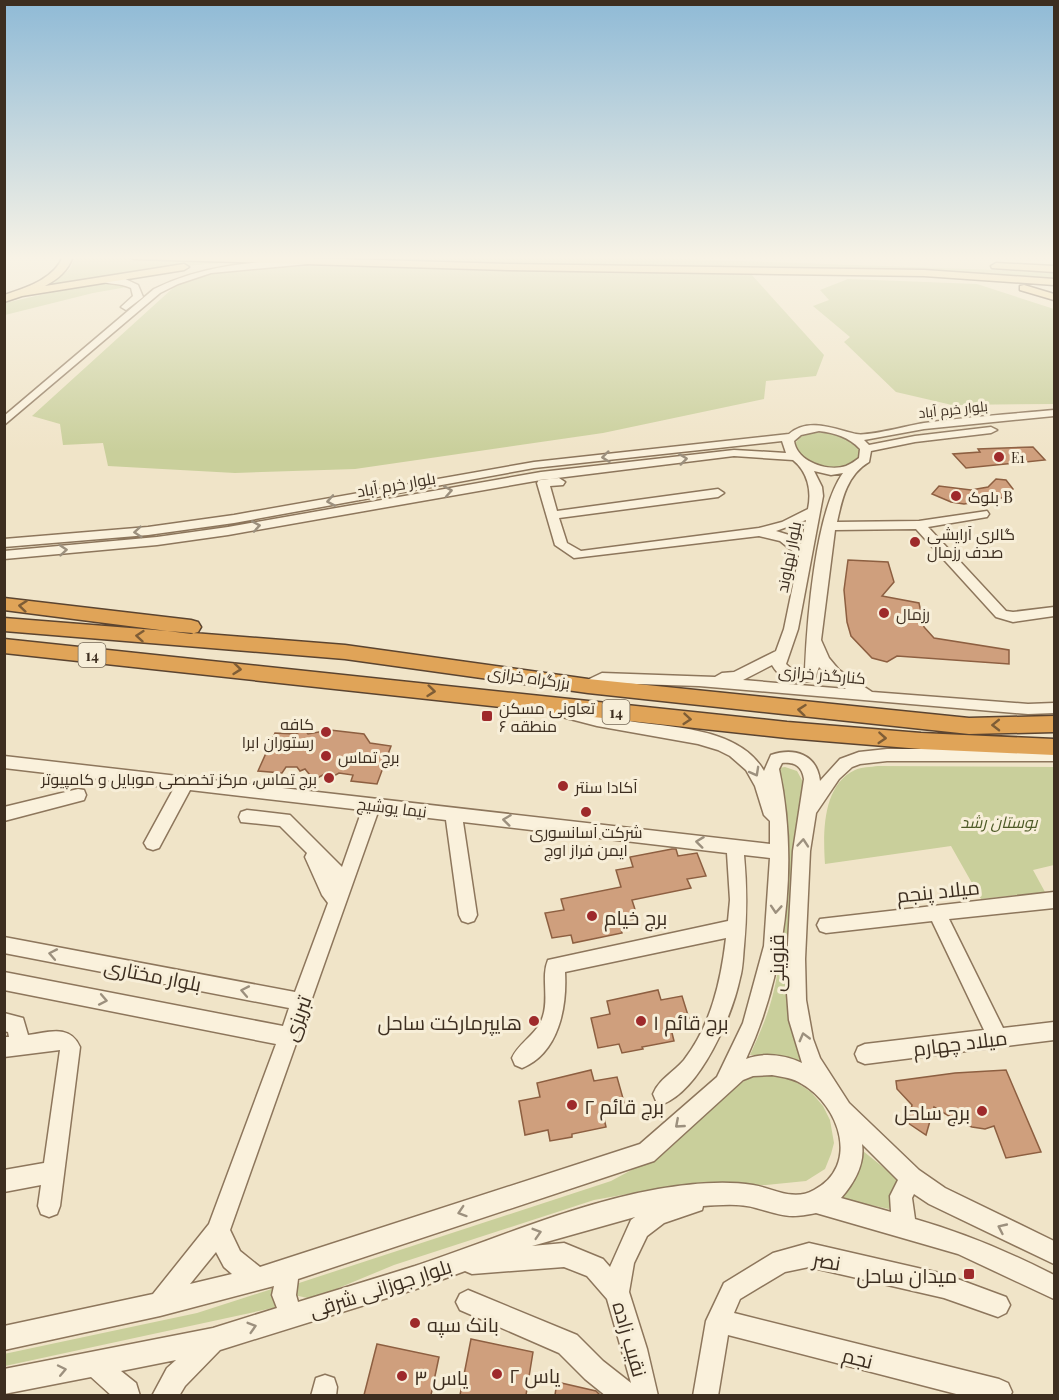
<svg xmlns="http://www.w3.org/2000/svg" width="1059" height="1400" viewBox="0 0 1059 1400" font-family="'Playfair Display',Cairo,serif">
  <style>
    .green { fill: #c9cf9b }
    .building { fill: #cf9f7d; stroke: #8d5f41; stroke-width: 1.5 }
    .lines { fill: none; stroke-linecap: round; stroke-linejoin: round }
    .minor-casing { stroke: #8d765c; stroke-width: 3 }
    .major-casing { stroke: #5b4430; stroke-width: 3 }
    .highway-casing { stroke: #5b4430; stroke-width: 3 }
    .minor { fill: #faf1dc; fill-rule: evenodd }
    .major { fill: #f3d9a0; fill-rule: evenodd }
    .highway { fill: #e0a458; fill-rule: evenodd }
    .oneway { stroke: #9c907e }
    .oneway2 { stroke: #7e5d36 }
    .poi-dot { fill: #9e2a2b; stroke: #f7eed8; stroke-width: 2 }
    .labels { text-anchor: middle; dominant-baseline: central; stroke-width: 6; stroke-linejoin: round; paint-order: stroke }
    .far-street-label { font-size: 14px; fill: #3d2e20; stroke: #f7eed8 }
    .far-poi-label { font-size: 14px; fill: #3d2e20; stroke: #f7eed8; text-anchor: start }
    .shield { fill: #f7eed8; stroke: #756857; stroke-width: 1.5 }
    .shield-label { font-size: 15px; font-weight: bold; fill: #3d2e20 }
    .street-label { font-size: 16px; fill: #3d2e20; stroke: #f7eed8 }
    .poi-label { font-size: 16px; fill: #3d2e20; stroke: #f7eed8; text-anchor: start }
    .park-label { font-size: 16px; font-style: italic; fill: #4d5a26; stroke: #f7eed8 }
    .near-street-label { font-size: 20px; fill: #3d2e20; stroke: #f7eed8 }
    .near-poi-label { font-size: 20px; fill: #3d2e20; stroke: #f7eed8; text-anchor: start }
  </style>
  <rect width="100%" height="100%" fill="#f0e4c8"/>
  <path class="green" d="M76,256H118L148,260L249,261L157,268L46,287L70,269Z
    M207,256H598L1054,272V280L837,268L511,265Z
    M256,265L751,274L824,355L816,376L766,381L764,399L603,433L355,469L235,473L108,466L103,443L63,445L60,424L32,416L184,278Z
    M848,279L977,284L1054,309V404L952,405L896,392L844,342L850,337L813,306L829,300L820,290Z
    M93,283H120L127,287L93,293L5,315V303Z
    M813,433C830,432 849,435 859,450L858,458C846,471 815,470 802,458C799,455 796,449 794,445L800,437Z
    M878,766L1054,767V865L1033,870L1045,892L981,899L951,846L825,864C823,834 822,785 855,770C861,767 871,767 878,766Z
    M785,767L797,771L803,782L797,829L807,1067L770,1055H750C759,1035 768,1015 773,994C790,930 778,848 774,782L779,768Z
    M775,1074L796,1082L811,1092L823,1106L830,1120L834,1143L831,1154L825,1169L806,1181L766,1185H678L594,1200L394,1265L312,1299L294,1295L296,1284L611,1181L667,1151L734,1087L753,1076Z
    M858,1147L899,1180L889,1209L839,1198C855,1181 859,1171 858,1147Z
    M278,1287L282,1306L5,1366L4,1354L197,1313Z"/>
  <path class="building" d="M1033,447L1045,460L966,468L953,454L980,452L978,449Z
    M996,479L1006,480L1013,489L1007,497L964,504L951,502L932,494L939,486L971,490L988,487Z
    M848,560L888,562L894,582L882,596L919,603L924,627L934,638L1009,650V664L897,656L887,662L872,658L851,636L847,622L844,590Z
    M304,729L308,734L330,730L364,734L370,743L391,746L377,784L351,781L353,775L339,773L332,777L328,772L314,780L305,769L300,771L297,767H286L282,773L258,771L275,733L296,734Z
    M672,849H676L678,856L697,853L706,876L687,879L691,888L632,900L638,919L619,922L622,933L573,943L571,935L552,938L545,913L564,910L561,899L621,887L616,870L633,867L630,857Z
    M658,990L661,1000L682,996L691,1025L671,1029L674,1041L642,1047L643,1049L622,1053L619,1044L598,1048L591,1018L610,1014L607,1001Z
    M591,1070L594,1081L617,1077L626,1109L603,1114L606,1127L572,1134V1137L550,1141L548,1130L525,1135L519,1101L540,1097L537,1083Z
    M1006,1070L1041,1152L1006,1158L994,1126L985,1129L972,1127L959,1122L934,1107L926,1135L908,1123L912,1105L897,1089L896,1081L955,1073Z
    M471,1339L533,1352L526,1395H460Z
    M377,1344L439,1357L431,1395H364Z
    M557,1382L596,1391L600,1395H555Z"/>
  <g class="lines">
    <g class="minor-casing">
      <path id="minor" d="M305,259L308,260V264L211,273L178,284L160,293L4,425V416L154,289C202,265 252,262 305,259Z
        M121,277L138,285L143,297L126,310L121,307L133,296L131,288C119,282 106,285 99,280L103,277Z
        M1054,410V416L924,429L864,440L869,445L915,436L991,427L997,430L991,433L915,442L871,451L869,462C847,475 842,499 837,522L919,521L987,511L989,514L987,517L928,527L1006,611L1013,612L1054,607V616L1013,622L996,617L916,529L835,530L821,640L829,658L839,670L872,692L1028,704L1054,703V713L1028,714L699,686L604,683L593,690H583L581,686L583,682L602,673L715,677L722,673L734,672L776,651L784,629L799,556L780,541L759,536L574,558L555,545L537,483L539,480L559,478L565,482L563,485L550,486L557,511L718,489L724,493L718,497L559,518L567,543L581,551L759,528L782,522L808,509C812,491 808,472 793,460L734,456L541,480L228,535L157,545L4,559V551L157,537L228,527L541,472L734,450L786,453L782,441L534,468L234,523L148,535L4,547V539L148,527L234,515L534,462L789,434C808,417 835,429 856,434C868,437 909,425 924,423C967,417 1011,414 1054,410ZM819,431C835,433 849,437 860,449L859,458C855,461 851,464 846,466C828,472 797,462 794,441L801,435ZM814,471L831,475L843,473C815,512 807,622 805,671L795,672L786,664L798,629L823,496L822,487ZM806,520L801,544L789,535L776,531ZM772,665C782,682 796,685 814,680L819,667L829,677L846,689L743,680Z
        M552,704C577,711 603,716 629,721C672,728 739,727 764,771L771,755C794,747 817,754 820,781L840,759L859,752L887,749H1054V761H887L860,764L852,767L839,779L816,813L810,851L805,959L806,1000L813,1039L820,1058L849,1103L919,1170L945,1188L1054,1241V1264L929,1204L914,1194L912,1198L915,1219C964,1233 1009,1252 1054,1275V1299L958,1254L816,1213C788,1219 782,1215 756,1208C740,1203 719,1205 703,1206L702,1210L664,1223L647,1236L634,1263L629,1292L647,1349L658,1396H606L585,1379L559,1353L460,1310L456,1302L460,1294L468,1290L577,1335L603,1361L631,1383L607,1299L587,1276L564,1267L472,1274L465,1271L416,1289L220,1350L185,1386L179,1396H152L167,1368L176,1360L121,1371L136,1383L140,1396H112L91,1377L4,1394V1369L213,1328L277,1308L272,1295L274,1286L160,1316L4,1350V1326L153,1294L209,1224L276,1044L4,990V972L283,1026L289,1008L4,953V937L295,992L328,903L322,895L305,857L307,853L280,826L241,822L239,817L241,812L247,810L290,815L342,867L362,810L190,790L159,848L153,850L147,848L144,843L174,788L4,768V756L770,844V821L764,815L755,786L746,770L730,756L718,750L698,744L597,726L547,713L544,709L547,705ZM782,763C795,762 802,766 804,779L793,851L786,980L789,1020L802,1063C785,1055 763,1052 746,1059C786,973 799,862 779,769ZM378,812L446,820L459,915L462,921L468,923L474,921L477,915L463,822L727,853L730,900L728,921L548,960C541,976 549,998 543,1016C538,1034 519,1042 512,1058L515,1065L522,1068C559,1053 567,1007 565,972L726,938C721,981 711,1025 684,1060C674,1072 659,1079 653,1094L656,1101L663,1104C701,1089 732,1016 740,978C743,968 743,956 744,946C747,914 747,888 744,855L770,858L764,946L743,1023L717,1077L640,1144L260,1267L240,1251L230,1230ZM772,1075C783,1077 793,1078 802,1084C840,1106 860,1166 814,1190C793,1202 773,1188 753,1185C723,1180 687,1184 658,1189C574,1204 496,1239 415,1266C377,1278 337,1290 298,1302L296,1295L298,1279L654,1161L743,1080L753,1076ZM862,1144L898,1180L890,1196L891,1212L841,1198C854,1183 865,1165 862,1144ZM635,1217L631,1220L610,1267L603,1259L564,1243L532,1246ZM216,1252L224,1267L232,1274L190,1284Z
        M78,789L84,790L86,795L84,800L4,821V807Z
        M1054,892V908L949,919L1003,1028L1054,1022V1040L865,1064L858,1061L855,1054L858,1047L865,1044L984,1030L932,921L826,933L820,931L817,925L820,919Z
        M4,1013L23,1018L28,1035C49,1032 70,1024 80,1047L60,1206L57,1214L49,1217L41,1214L38,1206L41,1185L4,1192V1170L44,1163L60,1050L4,1057V1037H9L8,1032L4,1031Z
        M809,1243L944,1274L1006,1297L1010,1305L1006,1313L998,1317L944,1298L809,1267L785,1272L740,1299L734,1313L999,1379L1008,1383L1012,1392L1010,1396H964L728,1335L718,1396H693L706,1321L724,1283L773,1253Z
        M325,1375L334,1378L337,1387L336,1396H311L316,1378Z"/>
    </g>
    <g class="major-casing">
      <path id="major" d="M63,256H73C68,271 58,279 45,286L184,264L189,267L184,270L22,296L4,302V295C25,288 55,279 63,256Z
        M129,256H246L508,264L924,270L1054,279V285L924,276L508,270L134,259Z
        M996,263L1054,266V272L992,268L991,266Z
        M1024,285L1054,294V300L1020,290V286Z"/>
    </g>
    <g class="highway-casing">
      <path id="highway" d="M4,598L191,620L198,622L201,627L198,632L191,634L4,610Z
        M4,618L345,645L588,679L969,718L1054,716V732L969,734L588,693L345,659L4,631Z
        M4,639L787,722L921,733L1054,739V755L921,749L787,738L4,653Z"/>
    </g>
    <use href="#minor" class="minor"/>
    <use href="#major" class="major"/>
    <use href="#highway" class="highway"/>
  </g>
  <defs><path id="oneway-chevron" d="M-2-3.5L2.5 0L-2 3.5" fill="none" stroke-width="1.6" stroke-linecap="round" stroke-linejoin="round" transform="scale(1.5)"/></defs>
  <g class="oneway">
    <use href="#oneway-chevron" transform="translate(606 457) rotate(174)"/>
    <use href="#oneway-chevron" transform="translate(683 459) rotate(-7)"/>
    <use href="#oneway-chevron" transform="translate(448 491) rotate(-10)"/>
    <use href="#oneway-chevron" transform="translate(331 501) rotate(170)"/>
    <use href="#oneway-chevron" transform="translate(256 526) rotate(-10)"/>
    <use href="#oneway-chevron" transform="translate(138 532) rotate(175)"/>
    <use href="#oneway-chevron" transform="translate(63 550) rotate(-5)"/>
    <use href="#oneway-chevron" transform="translate(755 772) rotate(61)"/>
    <use href="#oneway-chevron" transform="translate(507 820) rotate(-173)"/>
    <use href="#oneway-chevron" transform="translate(700 842) rotate(-173)"/>
    <use href="#oneway-chevron" transform="translate(803 843) rotate(-85)"/>
    <use href="#oneway-chevron" transform="translate(776 909) rotate(94)"/>
    <use href="#oneway-chevron" transform="translate(53 954) rotate(-169)"/>
    <use href="#oneway-chevron" transform="translate(245 991) rotate(-169)"/>
    <use href="#oneway-chevron" transform="translate(103 1000) rotate(11)"/>
    <use href="#oneway-chevron" transform="translate(804 1037) rotate(-105)"/>
    <use href="#oneway-chevron" transform="translate(679 1124) rotate(139)"/>
    <use href="#oneway-chevron" transform="translate(462 1212) rotate(162)"/>
    <use href="#oneway-chevron" transform="translate(1002 1228) rotate(-155)"/>
    <use href="#oneway-chevron" transform="translate(537 1233) rotate(-17)"/>
    <use href="#oneway-chevron" transform="translate(252 1327) rotate(-17)"/>
    <use href="#oneway-chevron" transform="translate(62 1370) rotate(-12)"/>
  </g>
  <g class="oneway2">
    <use href="#oneway-chevron" transform="translate(23 606) rotate(-174)"/>
    <use href="#oneway-chevron" transform="translate(140 636) rotate(-175)"/>
    <use href="#oneway-chevron" transform="translate(237 669) rotate(6)"/>
    <use href="#oneway-chevron" transform="translate(431 691) rotate(6)"/>
    <use href="#oneway-chevron" transform="translate(802 710) rotate(-174)"/>
    <use href="#oneway-chevron" transform="translate(687 719) rotate(5)"/>
    <use href="#oneway-chevron" transform="translate(996 725) rotate(179)"/>
    <use href="#oneway-chevron" transform="translate(882 738) rotate(4)"/>
  </g>
  <linearGradient id="sky" x2="0" y2="1"><stop stop-color="#8fbad6"/><stop offset="0.57" stop-color="#f8f3e6"/><stop offset="1" stop-color="#f8f3e6" stop-opacity="0"/></linearGradient>
  <rect width="1059" height="452" fill="url(#sky)"/>
  <g class="poi-dot">
    <circle cx="999" cy="457" r="6"/>
    <circle cx="956" cy="496" r="6"/>
    <circle cx="915" cy="542" r="6"/>
    <circle cx="884" cy="613" r="6"/>
    <rect x="481" y="710" width="12" height="12" rx="3"/>
    <circle cx="326" cy="732" r="6"/>
    <circle cx="326" cy="756" r="6"/>
    <circle cx="329" cy="778" r="6"/>
    <circle cx="563" cy="786" r="6"/>
    <circle cx="586" cy="812" r="6"/>
    <circle cx="592" cy="916" r="6"/>
    <circle cx="534" cy="1021" r="6"/>
    <circle cx="641" cy="1021" r="6"/>
    <circle cx="572" cy="1105" r="6"/>
    <circle cx="982" cy="1111" r="6"/>
    <rect x="963" y="1268" width="12" height="12" rx="3"/>
    <circle cx="415" cy="1323" r="6"/>
    <circle cx="497" cy="1374" r="6"/>
    <circle cx="402" cy="1376" r="6"/>
  </g>
  <g class="labels">
    <g class="far-street-label">
      <text transform="translate(953 409) rotate(-6)">بلوار خرم آباد</text>
    </g>
    <g class="far-poi-label">
      <text x="1011" y="457">E1</text>
    </g>
    <g class="shield">
      <rect x="78.5" y="643" width="27" height="24" rx="4.5"/>
      <rect x="602.5" y="700" width="27" height="24" rx="4.5"/>
    </g>
    <g class="shield-label">
      <text x="92" y="655">14</text>
      <text x="616" y="712">14</text>
    </g>
    <g class="street-label">
      <text transform="translate(396 484) rotate(-10)">بلوار خرم آباد</text>
      <text transform="translate(788 557) rotate(-79)">بلوار نهاوند</text>
      <text transform="translate(822 674) rotate(5)">کنارگذر خرازی</text>
      <text transform="translate(529 677) rotate(8)">بزرگراه خرازی</text>
      <text transform="translate(392 807) rotate(7)">نیما یوشیج</text>
    </g>
    <g class="poi-label">
      <text x="968" y="496">بلوک B</text>
      <text x="927" y="533">گالری آرایشی<tspan x="927" dy="18">صدف رزمال</tspan></text>
      <text x="896" y="613">رزمال</text>
      <text x="499" y="707">تعاونی مسکن<tspan x="499" dy="18">منطقه ۶</tspan></text>
      <text x="314" y="723" text-anchor="end">کافه<tspan x="314" dy="18">رستوران ابرا</tspan></text>
      <text x="338" y="756">برج تماس</text>
      <text x="317" y="778" text-anchor="end">برج تماس، مرکز تخصصی موبایل و کامپیوتر</text>
      <text x="575" y="786">آکادا سنتر</text>
      <text x="586" y="831" text-anchor="middle">شرکت آسانسوری<tspan x="586" dy="18">ایمن فراز اوج</tspan></text>
    </g>
    <g class="park-label">
      <text x="999" y="821">بوستان رشد</text>
    </g>
    <g class="near-street-label">
      <text transform="translate(938 890) rotate(-6)">میلاد پنجم</text>
      <text transform="translate(775 963) rotate(-90)">قزوینی</text>
      <text transform="translate(153 974) rotate(11)">بلوار مختاری</text>
      <text transform="translate(296 1018) rotate(-70)">تبریزی</text>
      <text transform="translate(960 1042) rotate(-7)">میلاد چهارم</text>
      <text transform="translate(827 1260) rotate(10)">نصر</text>
      <text transform="translate(380 1287) rotate(-18)">بلوار جوزانی شرقی</text>
      <text transform="translate(631 1339) rotate(74)">نقیب زاده</text>
      <text transform="translate(858 1357) rotate(14)">نجم</text>
    </g>
    <g class="near-poi-label">
      <text x="604" y="916">برج خیام</text>
      <text x="522" y="1021" text-anchor="end">هایپرمارکت ساحل</text>
      <text x="653" y="1021">برج قائم ۱</text>
      <text x="584" y="1105">برج قائم ۲</text>
      <text x="970" y="1111" text-anchor="end">برج ساحل</text>
      <text x="957" y="1274" text-anchor="end">میدان ساحل</text>
      <text x="427" y="1323">بانک سپه</text>
      <text x="509" y="1374">یاس ۲</text>
      <text x="414" y="1376">یاس ۳</text>
    </g>
  </g>
  <rect width="1059" height="1400" fill="none" stroke="#3d2e20" stroke-width="12"/>
</svg>
